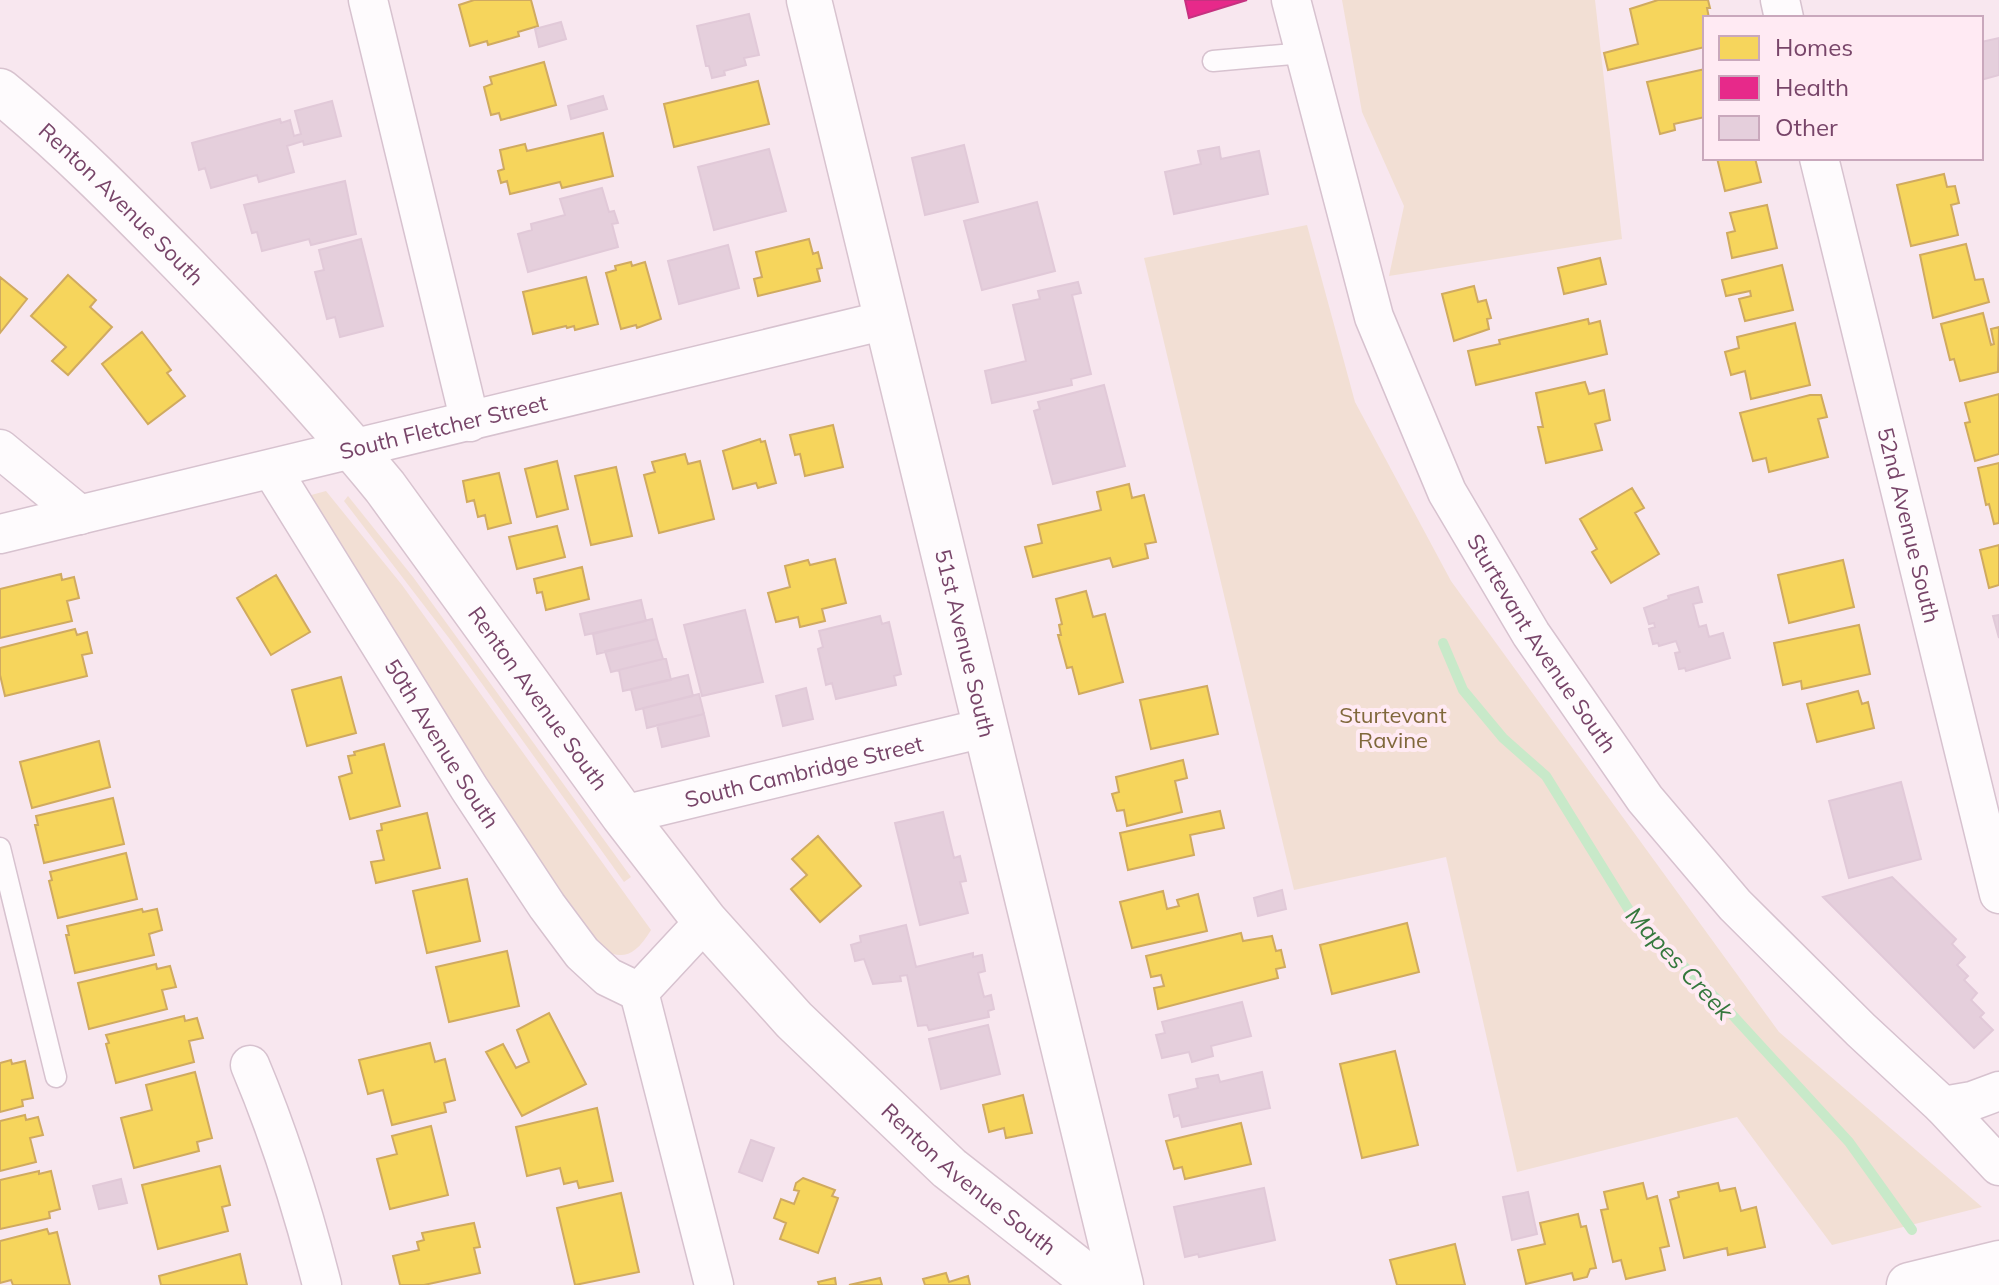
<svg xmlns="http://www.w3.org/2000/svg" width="1999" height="1285" viewBox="0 0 1999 1285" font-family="Mulish,sans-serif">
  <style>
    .green { fill: #f2dfd4 }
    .homes { fill: #f6d55c; stroke: #d0aa60; stroke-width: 2 }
    .health { fill: #e7298a; stroke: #c63180; stroke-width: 2 }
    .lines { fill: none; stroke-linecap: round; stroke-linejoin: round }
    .stream { stroke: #c8e9c9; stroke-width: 10 }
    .building { fill: #e5cfdc; stroke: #e1c9d8; stroke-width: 2 }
    .lane-casing { stroke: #d7c2cf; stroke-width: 23 }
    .street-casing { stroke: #d7c2cf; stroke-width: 41 }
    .secondary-casing { stroke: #d8c3cf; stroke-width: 47 }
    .lane { stroke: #fefbfd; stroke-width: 20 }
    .street { stroke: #fefbfd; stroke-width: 38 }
    .secondary { stroke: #fefbfd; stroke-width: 44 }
    .labels { text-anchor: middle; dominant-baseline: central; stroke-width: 8; stroke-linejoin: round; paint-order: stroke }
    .street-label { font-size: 22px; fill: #784569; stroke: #ffeaf3 }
    .park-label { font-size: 22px; fill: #80683c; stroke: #ffeaf3 }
    .water-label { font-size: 24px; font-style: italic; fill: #35783d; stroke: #ffeaf3 }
  </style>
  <rect width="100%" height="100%" fill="#f8e7ef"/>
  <path class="green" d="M1342,0H1595L1622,239L1389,276L1404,206L1362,112Z
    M1307,225L1355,402L1451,581L1779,1032L1982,1207L1832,1245L1737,1117L1517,1172L1446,857L1294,890L1144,258Z
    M326,491L402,585L651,930C629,967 613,957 583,938L304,497Z
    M348,496L413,577L631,877L624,882L452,642L344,501Z"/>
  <path class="homes" d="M474,0H531L538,26L518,32L519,36L488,45L487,41L470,46L459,5Z
    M1658,0H1708L1710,8H1707L1709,18H1705V47L1608,70L1604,53L1638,44L1630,9Z
    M544,62L556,105L501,120L499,113L491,115L484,87L492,84L490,77Z
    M1705,69V117L1674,124L1675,130L1660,134L1647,82Z
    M758,81L769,124L674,147L664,104Z
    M603,133L613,176L562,188L560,182L510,194L507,181L501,183L498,171L504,169L500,150L525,144L527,151Z
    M1717,158H1755L1761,182L1725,191Z
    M1944,174L1947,187L1955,186L1959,203L1951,205L1958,235L1911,246L1897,185Z
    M1767,205L1777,248L1732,258L1727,233L1735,231L1730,213Z
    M809,239L813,254L818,252L822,268L817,269L820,281L758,296L754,279L762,277L756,252Z
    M1966,244L1975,280L1983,279L1989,302L1933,318L1920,255Z
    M1600,258L1606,284L1564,294L1558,268Z
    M631,262L632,266L645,262L661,319L637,328L636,325L621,329L606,273L616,270L615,266Z
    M1782,265L1793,310L1745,321L1739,299L1751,296L1750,291L1726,296L1722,280Z
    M68,275L96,300L90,307L112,327L68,375L52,361L66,347L31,316Z
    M0,277L27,299L0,333Z
    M586,277L598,324L575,330L574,326L567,328L566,326L533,334L523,292Z
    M1474,286L1478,302L1486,300L1491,318L1487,319L1489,329L1454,341L1442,294Z
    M1983,313L1991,345L1994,344L1991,329L1999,327L1998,372L1960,381L1954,359L1950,360L1941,324Z
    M1588,319L1589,324L1600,321L1607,354L1476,385L1468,351L1500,344L1499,340Z
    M1795,323L1810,385L1751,399L1745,371L1731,375L1725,352L1739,348L1737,337Z
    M142,332L171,370L167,373L185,396L148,424L102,364Z
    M1585,382L1589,394L1604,390L1610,420L1595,424L1602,450L1546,463L1538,427H1543L1536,393Z
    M1999,394V454L1975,461L1965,423L1970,422L1965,403Z
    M1810,395H1821L1827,417L1818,419L1828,457L1769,472L1766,458L1753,461L1740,413Z
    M833,425L843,467L805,476L800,454L795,455L790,435Z
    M760,439L761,442L765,441L776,483L758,488L756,483L733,489L723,451Z
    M685,454L688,464L700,461L714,519L659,533L644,475L655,472L652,462Z
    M557,461L568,509L537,517L525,469Z
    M1999,463V523L1994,524L1989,504L1986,505L1978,468Z
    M616,467L632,536L591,545L575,476Z
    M499,473L511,523L488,529L485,515L478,517L474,500L467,502L463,481Z
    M1129,484L1132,498L1144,495L1156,542L1145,544L1148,558L1113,567L1110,558L1033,577L1025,547L1042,543L1038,525L1101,510L1097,492Z
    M1632,488L1644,508L1635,513L1659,554L1611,583L1592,552L1597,549L1580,519Z
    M557,526L565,557L517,569L509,537Z
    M1999,545V585L1989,588L1980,550Z
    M835,559L846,603L822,609L825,621L800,627L798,617L776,622L768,593L790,587L785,566L808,560L810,565Z
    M1843,560L1854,607L1789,623L1778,575Z
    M582,567L589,599L546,610L542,592L537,593L534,579Z
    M61,574L62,580L74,577L79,598L67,601L72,621L0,638V589Z
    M276,575L310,632L271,655L237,598Z
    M1086,591L1093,617L1105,614L1123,682L1079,694L1072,667L1067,668L1058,635H1061L1059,625L1062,624L1056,599Z
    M1859,625L1870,674L1802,689L1801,681L1783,685L1774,643Z
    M75,629L77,635L87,632L92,653L82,655L87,676L5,696L0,675V648Z
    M341,677L356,733L307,746L292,690Z
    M1207,686L1218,734L1151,749L1140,700Z
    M1858,691L1862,704L1868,702L1874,728L1817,742L1807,704Z
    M99,741L110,787L32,808L20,762Z
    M384,744L400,806L350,819L339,777L352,773L348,756L355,755L354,752Z
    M1183,760L1187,778L1175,781L1182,812L1127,826L1124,810L1117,811L1112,794L1119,792L1116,777Z
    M113,798L124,844L44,863L35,825H38L36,816Z
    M1220,811L1224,828L1190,835L1194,855L1128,870L1120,833Z
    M427,813L440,868L376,883L371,862L384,860L377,831L382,830L381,824Z
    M818,836L861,886L820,922L791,889L807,875L792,859Z
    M126,853L137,899L58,918L49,881L52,880L50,872Z
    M467,879L480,941L427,953L413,891Z
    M1163,891L1167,909L1179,906L1177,900L1198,894L1207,931L1132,948L1120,902Z
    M142,909L143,912L157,909L162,930L149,934L154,955L75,973L66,935H69L67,926Z
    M1407,923L1419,972L1332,994L1320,945Z
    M1241,933L1243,941L1272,936L1276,951L1281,950L1285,967L1276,969L1278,978L1158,1009L1154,988L1164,986L1161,975L1151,977L1146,956Z
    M507,951L519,1006L449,1022L436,967Z
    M156,964L157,969L170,966L176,987L162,990L167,1009L89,1029L78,983Z
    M549,1013L586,1084L522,1116L486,1052L503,1044L516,1068L529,1062L517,1030Z
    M184,1016L185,1021L197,1018L203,1038L189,1041L194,1062L116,1083L106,1044L109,1043L106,1035Z
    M430,1043L435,1062L445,1059L455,1100L444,1103L446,1112L392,1125L383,1090L368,1094L359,1060Z
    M1395,1051L1418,1145L1362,1158L1340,1064Z
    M11,1060L12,1064L25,1061L33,1098L22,1100L23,1106L0,1112V1063Z
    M195,1072L212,1138L197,1142L199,1151L134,1168L121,1118L152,1110L146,1085Z
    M1023,1095L1032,1133L1006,1138L1004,1128L989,1132L983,1105Z
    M597,1108L613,1181L579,1188L577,1181L564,1184L560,1168L527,1176L516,1127Z
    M25,1115L26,1120L38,1117L43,1135L30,1138L36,1162L0,1171V1121Z
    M1241,1123L1251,1164L1185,1179L1182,1167L1174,1169L1166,1141Z
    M431,1126L448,1195L390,1209L377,1159L397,1154L392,1136Z
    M220,1166L230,1205L222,1207L228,1231L158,1249L142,1185Z
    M39,1171V1174L51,1171L60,1209L49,1212L50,1218L0,1229V1180Z
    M803,1178L835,1190L832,1196L838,1198L818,1253L780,1239L786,1223L774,1218L781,1199L794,1204L799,1191L794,1190L796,1183Z
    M1643,1183L1647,1199L1657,1196L1669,1246L1660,1248L1665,1270L1626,1279L1621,1260L1613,1262L1601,1210L1608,1209L1604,1192Z
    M1718,1183L1720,1191L1735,1188L1741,1211L1756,1207L1765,1247L1728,1255L1727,1248L1684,1258L1670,1200L1679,1197L1678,1192Z
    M621,1193L639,1272L575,1285L557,1208Z
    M1578,1214L1581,1227L1586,1226L1596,1268L1590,1269L1587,1277L1574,1280L1572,1273L1526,1284L1518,1250L1545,1244L1540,1223Z
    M474,1223L480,1247L474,1248L480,1273L424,1285H400L393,1256L419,1250L417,1242L424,1240L422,1233Z
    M47,1229L49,1234L57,1232L70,1285H13L11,1280L0,1283V1241Z
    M1455,1244L1465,1285H1397L1390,1260Z
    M240,1254L247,1285H161L159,1276Z
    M946,1273L949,1282L968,1276L970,1285H925L923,1279Z
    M835,1278L836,1285H819L818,1282Z
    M880,1278L882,1285H849Z"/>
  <path class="health" d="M1185,0H1247L1189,18Z"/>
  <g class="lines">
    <path class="stream" d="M1443,643L1463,690L1503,738L1546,776L1632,915L1726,1008L1849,1142L1912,1230"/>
  </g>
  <path class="building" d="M749,14L759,55L744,58L746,65L724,71L725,75L712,78L709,66H706L697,26Z
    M561,22L566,39L539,47L535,29Z
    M1999,38V75L1981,80V42Z
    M603,96L607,109L571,119L568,106Z
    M332,101L341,136L304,145L303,141L287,146L294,172L259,182L257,175L211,188L205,168L199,170L192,143L280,119L281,123L290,120L294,136L301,134L295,111Z
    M964,145L978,202L925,215L912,158Z
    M1219,147L1221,159L1259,151L1268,194L1174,214L1165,172L1201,164L1198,151Z
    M769,149L786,211L714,230L698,167Z
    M345,181L356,234L311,245L309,239L262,251L257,232L252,233L244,205Z
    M602,188L609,212L614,211L618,223L612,224L618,247L528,272L518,234L532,230L531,224L565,215L560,199Z
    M1037,202L1055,271L982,290L964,221Z
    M361,239L383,326L340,337L335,317L327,319L315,272L324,270L319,250Z
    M728,245L739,288L679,304L668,261Z
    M1078,282L1081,293L1072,295L1091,374L1071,379L1072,385L992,403L985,371L1026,361L1013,305L1040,299L1038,291Z
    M1104,385L1125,466L1053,484L1034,411L1040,409L1038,402Z
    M1698,587L1702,602L1693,604L1699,627L1706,625L1709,637L1723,633L1730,658L1686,671L1685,668L1679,669L1675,653L1680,652L1676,641L1659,646L1658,643L1653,644L1649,629L1655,627L1654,623L1649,624L1644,608L1669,599L1668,596Z
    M641,600L646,621L585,635L580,614Z
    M745,610L763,682L702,696L684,625Z
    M1999,615V638L1993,616Z
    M880,616L882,624L889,622L901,674L894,676L896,685L836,699L832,683L826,685L818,649L823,647L819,631Z
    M652,619L657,639L597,654L593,634Z
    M657,639L663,659L611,672L605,651Z
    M663,659H666L671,680L623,691L619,670Z
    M688,675L693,696L636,710L631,689Z
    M806,688L813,719L783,726L776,696Z
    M699,694L704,714L647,728L643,708Z
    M704,714L709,736L662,747L657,725Z
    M1901,782L1921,859L1849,878L1829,801Z
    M943,812L954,858L960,856L966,881L960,882L968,913L920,925L895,823Z
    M1892,877L1956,939L1952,944L1965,957L1957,965L1968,976L1964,980L1977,993L1971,1000L1984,1013L1980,1017L1993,1030L1974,1048L1823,897Z
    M1282,890L1286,909L1258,916L1254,898Z
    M906,925L916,967L973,953V957L982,955L985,971L978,973L984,997L991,995L994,1009L988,1011L989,1017L929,1030L927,1025L918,1026L907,975L900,976L901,981L873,984L864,959L855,961L851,945L861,942L860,936Z
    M1242,1002L1251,1036L1211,1046L1213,1056L1192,1062L1189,1052L1162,1058L1156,1035L1165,1033L1162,1022Z
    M988,1025L1000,1074L941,1089L929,1039Z
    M1262,1072L1270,1108L1182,1127L1179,1115L1174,1117L1169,1095L1198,1088L1196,1079L1218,1075L1220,1082Z
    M751,1140L774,1148L762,1181L739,1172Z
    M121,1179L127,1203L99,1209L93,1186Z
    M1264,1188L1275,1240L1199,1257L1198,1254L1185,1257L1174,1207Z
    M1528,1192L1537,1234L1512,1240L1503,1197Z"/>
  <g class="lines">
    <g class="lane-casing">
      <path id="lane" d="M1213,61L1304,53
        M0,848L56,1077"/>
    </g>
    <g class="street-casing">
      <g id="street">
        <path d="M368,0L470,422"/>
        <path id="s1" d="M1291,0L1374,317L1447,492L1531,634L1645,799L1735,905L1861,1030L1943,1106L1999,1166"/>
        <path d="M1780,0L1784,18"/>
        <path id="s2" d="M1819,158L1999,894"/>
        <path d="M0,449L80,515"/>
        <path id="s3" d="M272,470L469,788L547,906L582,953L608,977L639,992"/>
        <path id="s4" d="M0,534L886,320"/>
        <path id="s5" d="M623,815L984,728"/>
        <path d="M705,921L639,992L714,1285"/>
        <path d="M250,1065C280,1136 303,1210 322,1285"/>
        <path d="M1943,1106L1972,1101L1999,1091"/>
      </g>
    </g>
    <g class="secondary-casing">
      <g id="secondary">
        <path id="s6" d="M809,0L1121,1285"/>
        <path id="s7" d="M0,91C65,144 123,203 181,262C252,335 321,409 385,487L623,815L705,921L794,1020L949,1168L1098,1285"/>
        <path d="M1909,1285L1999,1263"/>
      </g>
    </g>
    <use href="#lane" class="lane"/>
    <use href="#street" class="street"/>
    <use href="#secondary" class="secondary"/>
  </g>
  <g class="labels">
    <g class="street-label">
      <text stroke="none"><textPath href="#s7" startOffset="166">Renton Avenue South</textPath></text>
      <text stroke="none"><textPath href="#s4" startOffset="456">South Fletcher Street</textPath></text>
      <text stroke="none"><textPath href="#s2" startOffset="378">52nd Avenue South</textPath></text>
      <text stroke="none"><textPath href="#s6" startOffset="662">51st Avenue South</textPath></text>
      <text stroke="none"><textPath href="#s1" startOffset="696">Sturtevant Avenue South</textPath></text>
      <text stroke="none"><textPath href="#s7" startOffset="814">Renton Avenue South</textPath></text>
      <text stroke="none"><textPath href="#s3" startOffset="322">50th Avenue South</textPath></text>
      <text stroke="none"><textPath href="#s5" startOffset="186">South Cambridge Street</textPath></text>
      <text stroke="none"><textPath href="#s7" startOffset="1462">Renton Avenue South</textPath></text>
    </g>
    <g class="park-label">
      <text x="1393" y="715">Sturtevant<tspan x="1393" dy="25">Ravine</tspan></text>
    </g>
    <g class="water-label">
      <text transform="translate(1680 963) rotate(47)">Mapes Creek</text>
    </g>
  </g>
  <rect x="1703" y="16" width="280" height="144" fill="#ffeaf3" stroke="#c9a8bc" stroke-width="2"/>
  <rect x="1719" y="36" width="40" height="24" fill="#f6d55c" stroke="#c9a8bc" stroke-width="2"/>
  <text x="1775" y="56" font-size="24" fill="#784569">Homes</text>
  <rect x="1719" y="76" width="40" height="24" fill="#e7298a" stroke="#c9a8bc" stroke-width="2"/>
  <text x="1775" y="96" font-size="24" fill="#784569">Health</text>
  <rect x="1719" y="116" width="40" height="24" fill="#e5cfdc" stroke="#c9a8bc" stroke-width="2"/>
  <text x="1775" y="136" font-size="24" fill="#784569">Other</text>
</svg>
